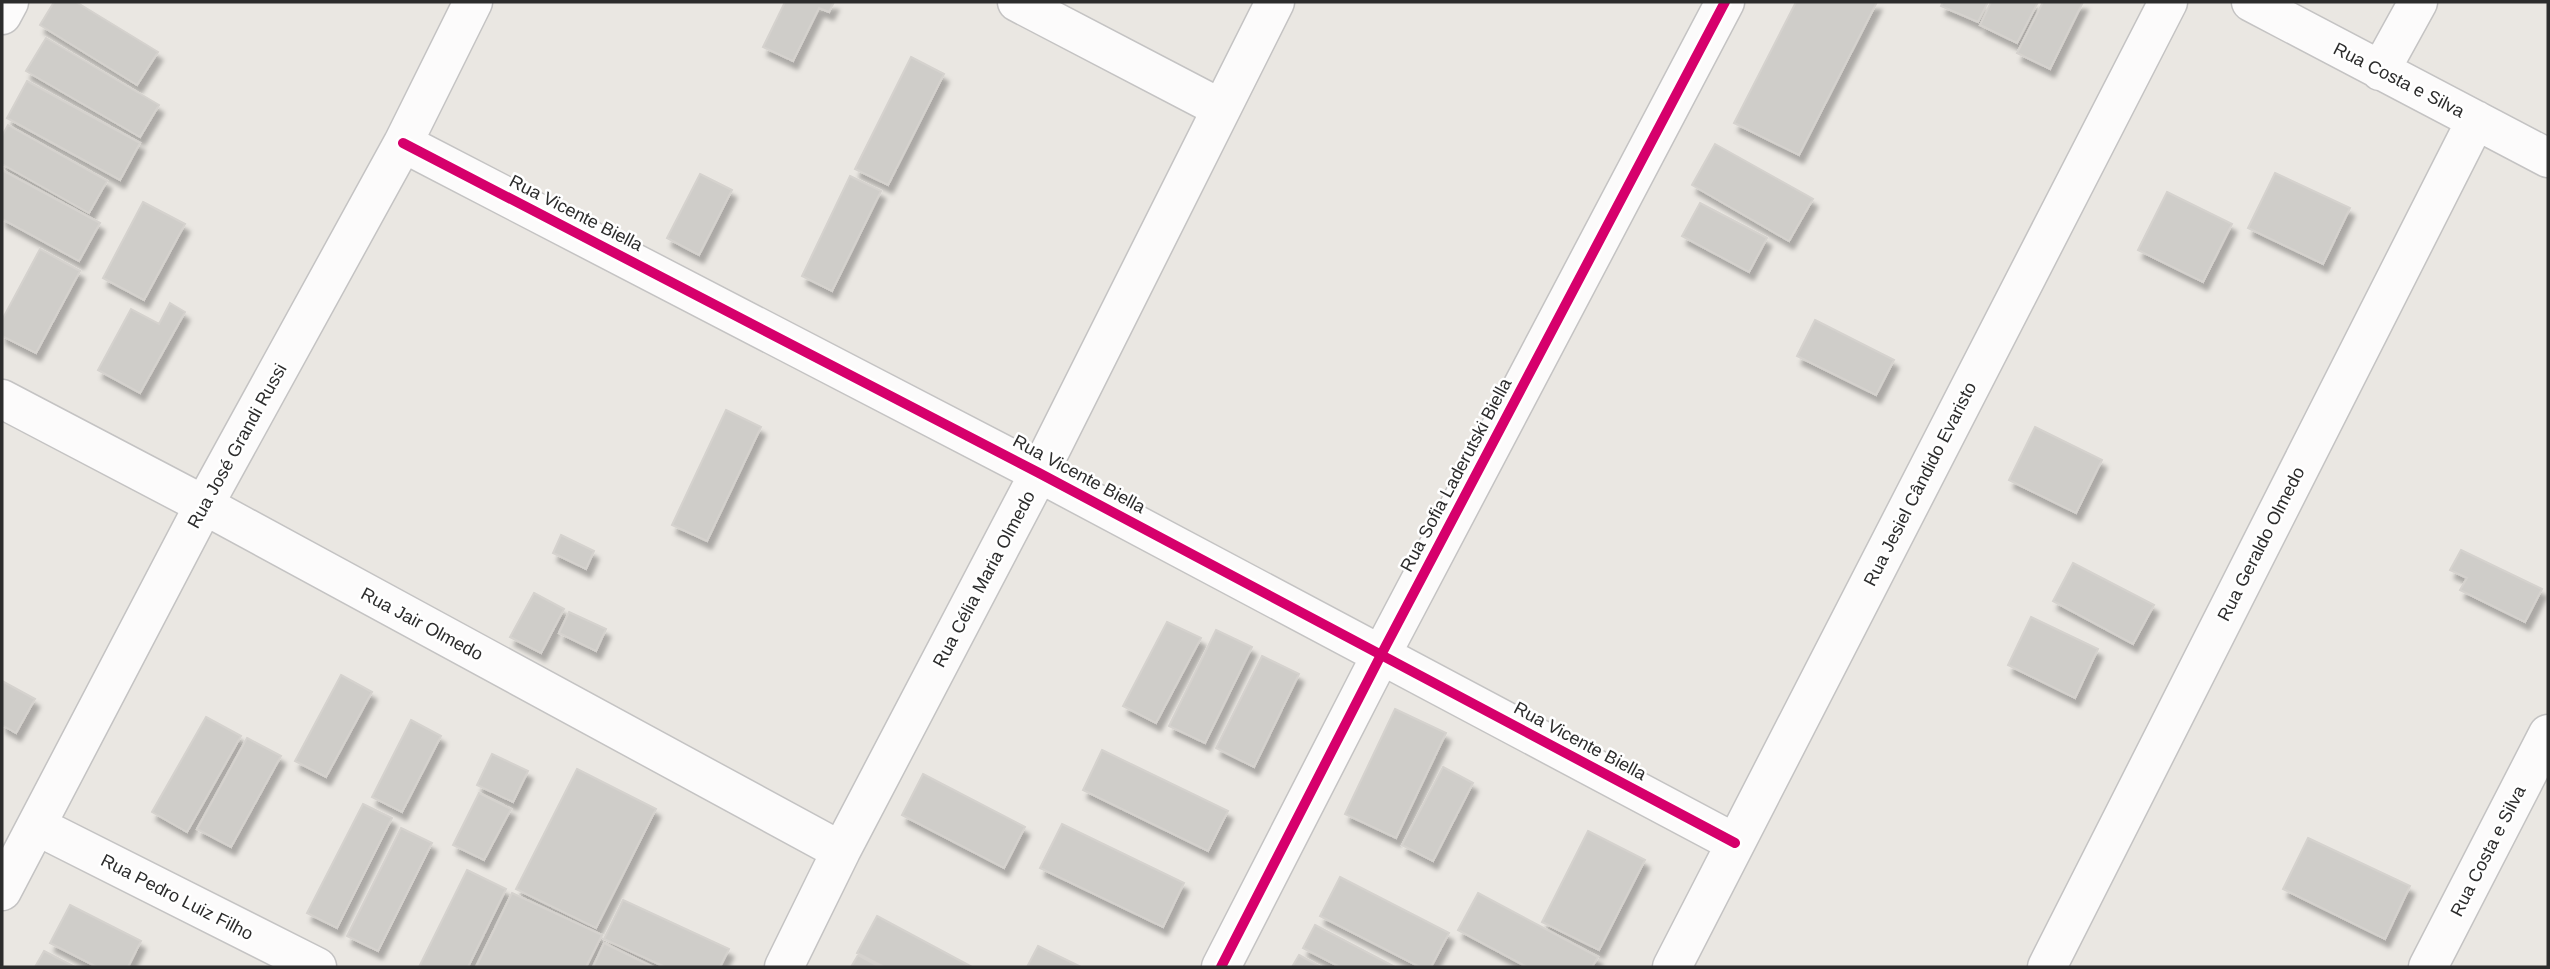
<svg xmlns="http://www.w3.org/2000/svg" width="2550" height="969" viewBox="0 0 2550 969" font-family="Helvetica,sans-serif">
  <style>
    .building { fill: #cfcdc9; stroke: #d5d2ce; stroke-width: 2; filter: url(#shadow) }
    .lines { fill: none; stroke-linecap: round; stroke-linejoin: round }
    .street-casing { stroke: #c4c3c3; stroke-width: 41 }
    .secondary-casing { stroke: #c4c3c3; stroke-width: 41 }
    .street { stroke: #fcfbfb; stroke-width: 38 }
    .secondary { stroke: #fcfbfb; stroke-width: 38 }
    .cycleway-casing { stroke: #fff; stroke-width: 15 }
    .cycleway { stroke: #d6006c; stroke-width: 10 }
    .labels { text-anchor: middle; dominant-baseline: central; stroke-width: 5; stroke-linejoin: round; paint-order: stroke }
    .street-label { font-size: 18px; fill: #2c2c2c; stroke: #fff }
  </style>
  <defs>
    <filter id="shadow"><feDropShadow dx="4.5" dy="8" stdDeviation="2" flood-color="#0004"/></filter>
  </defs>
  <rect width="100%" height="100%" fill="#eae7e2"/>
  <path class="building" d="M54,2H76L158,52L137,85L40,25Z
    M785,2H834L829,12L819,8L793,61L763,47Z
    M1796,2H1877L1799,155L1734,123Z
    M1943,2H1988L1978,22L1941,6Z
    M1991,2H2038L2017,43L1980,25Z
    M2043,2H2083L2050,69L2017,53Z
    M46,38L159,105L140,137L26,71Z
    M911,57L944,74L888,185L855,169Z
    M27,81L140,143L120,180L7,118Z
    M8,125L107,181L89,213L2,164V136Z
    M1715,144L1813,199L1789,241L1692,185Z
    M2,170L100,223L79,261L2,219Z
    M2275,173L2350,208L2323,264L2248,228Z
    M700,174L732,190L699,255L667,238Z
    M850,176L881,191L832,291L802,276Z
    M2167,192L2232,224L2203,282L2138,250Z
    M143,202L185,224L144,300L103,278Z
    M1700,203L1767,238L1749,272L1682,236Z
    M40,249L80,271L36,353L2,336V320Z
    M170,303L185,312L140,393L98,370L131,309L159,324Z
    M1815,320L1894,360L1876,395L1797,356Z
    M726,410L761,427L707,541L672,525Z
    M2035,427L2102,460L2076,513L2009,480Z
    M561,535L594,551L586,569L553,553Z
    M2461,550L2542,589L2525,622L2460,590L2467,578L2450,570Z
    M2073,563L2154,605L2133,644L2053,601Z
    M534,593L564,609L541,653L510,637Z
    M569,612L606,629L596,651L559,633Z
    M2031,617L2098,649L2075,698L2008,665Z
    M1167,622L1201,638L1156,723L1123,706Z
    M1216,630L1252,647L1205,743L1169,726Z
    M1262,656L1299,674L1254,767L1216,748Z
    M341,675L372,692L326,777L295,761Z
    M2,681L35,699L16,733L2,725Z
    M1395,709L1446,733L1396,838L1345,814Z
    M206,717L241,736L187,832L152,812Z
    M411,720L441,736L402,812L372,797Z
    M247,738L281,756L231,847L197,829Z
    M1102,750L1228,811L1208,851L1083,790Z
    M492,754L528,771L513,802L477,785Z
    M1443,767L1473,783L1433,861L1402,845Z
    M577,769L656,809L596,928L516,889Z
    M923,774L1025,827L1004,868L902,815Z
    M479,793L511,809L484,860L453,845Z
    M363,804L392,818L337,928L307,913Z
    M1062,824L1184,883L1163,927L1040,868Z
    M401,828L432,843L378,951L347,936Z
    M1588,831L1645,860L1599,950L1542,922Z
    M2308,838L2410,886L2385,939L2283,889Z
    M467,870L506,889L468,967H419Z
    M1340,877L1449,933L1431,967H1420L1320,916Z
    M512,893L602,935L586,967H476Z
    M1478,893L1598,957L1592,967H1527L1458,930Z
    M623,900L729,949L720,967H665L604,939Z
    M70,905L141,941L128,967H97L50,943Z
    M877,916L972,967H884L857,953Z
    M1315,925L1395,967H1340L1303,948Z
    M604,943L653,967H593Z
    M1038,946L1081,967H1027Z
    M44,951L75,967H35Z
    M858,955L880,967H851Z
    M1299,955L1321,967H1292Z"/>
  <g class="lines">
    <g class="street-casing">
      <path id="street" d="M1017,2L1220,108
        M2251,2L2548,158
        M2380,71L2418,2
        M403,143L1039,473L1735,843
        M2,399L204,505L841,851
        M37,826L317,967
        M2,891L204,505L403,143L473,2
        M784,967L841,851L1039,473L1275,2
        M1221,967L1381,655L1725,2
        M1672,967L2168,2
        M2047,967L2476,120
        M2428,967L2548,734"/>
    </g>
    <g class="secondary-casing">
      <path id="secondary" d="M2,15L9,2"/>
    </g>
    <use href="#street" class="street"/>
    <use href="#secondary" class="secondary"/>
    <g class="cycleway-casing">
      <path id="cycleway" d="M403,143L1039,473L1735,843
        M1221,967L1381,655L1725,2"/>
    </g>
    <use href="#cycleway" class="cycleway"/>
  </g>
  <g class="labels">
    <g class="street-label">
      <text transform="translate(2399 80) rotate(27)">Rua Costa e Silva</text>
      <text transform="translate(576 213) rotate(27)">Rua Vicente Biella</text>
      <text transform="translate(237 446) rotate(-61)">Rua José Grandi Russi</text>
      <text transform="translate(1079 474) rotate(28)">Rua Vicente Biella</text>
      <text transform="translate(1456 475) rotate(-62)">Rua Sofia Laderutski Biella</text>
      <text transform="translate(1920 484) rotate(-63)">Rua Jesiel Cândido Evaristo</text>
      <text transform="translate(2261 544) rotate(-63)">Rua Geraldo Olmedo</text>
      <text transform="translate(984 579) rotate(-62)">Rua Célia Maria Olmedo</text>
      <text transform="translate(422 624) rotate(28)">Rua Jair Olmedo</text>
      <text transform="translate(1580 741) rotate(28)">Rua Vicente Biella</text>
      <text transform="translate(2488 851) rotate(-63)">Rua Costa e Silva</text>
      <text transform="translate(177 897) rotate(27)">Rua Pedro Luiz Filho</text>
    </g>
  </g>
  <rect width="2550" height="969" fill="none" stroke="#2c2c2c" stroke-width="7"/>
</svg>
